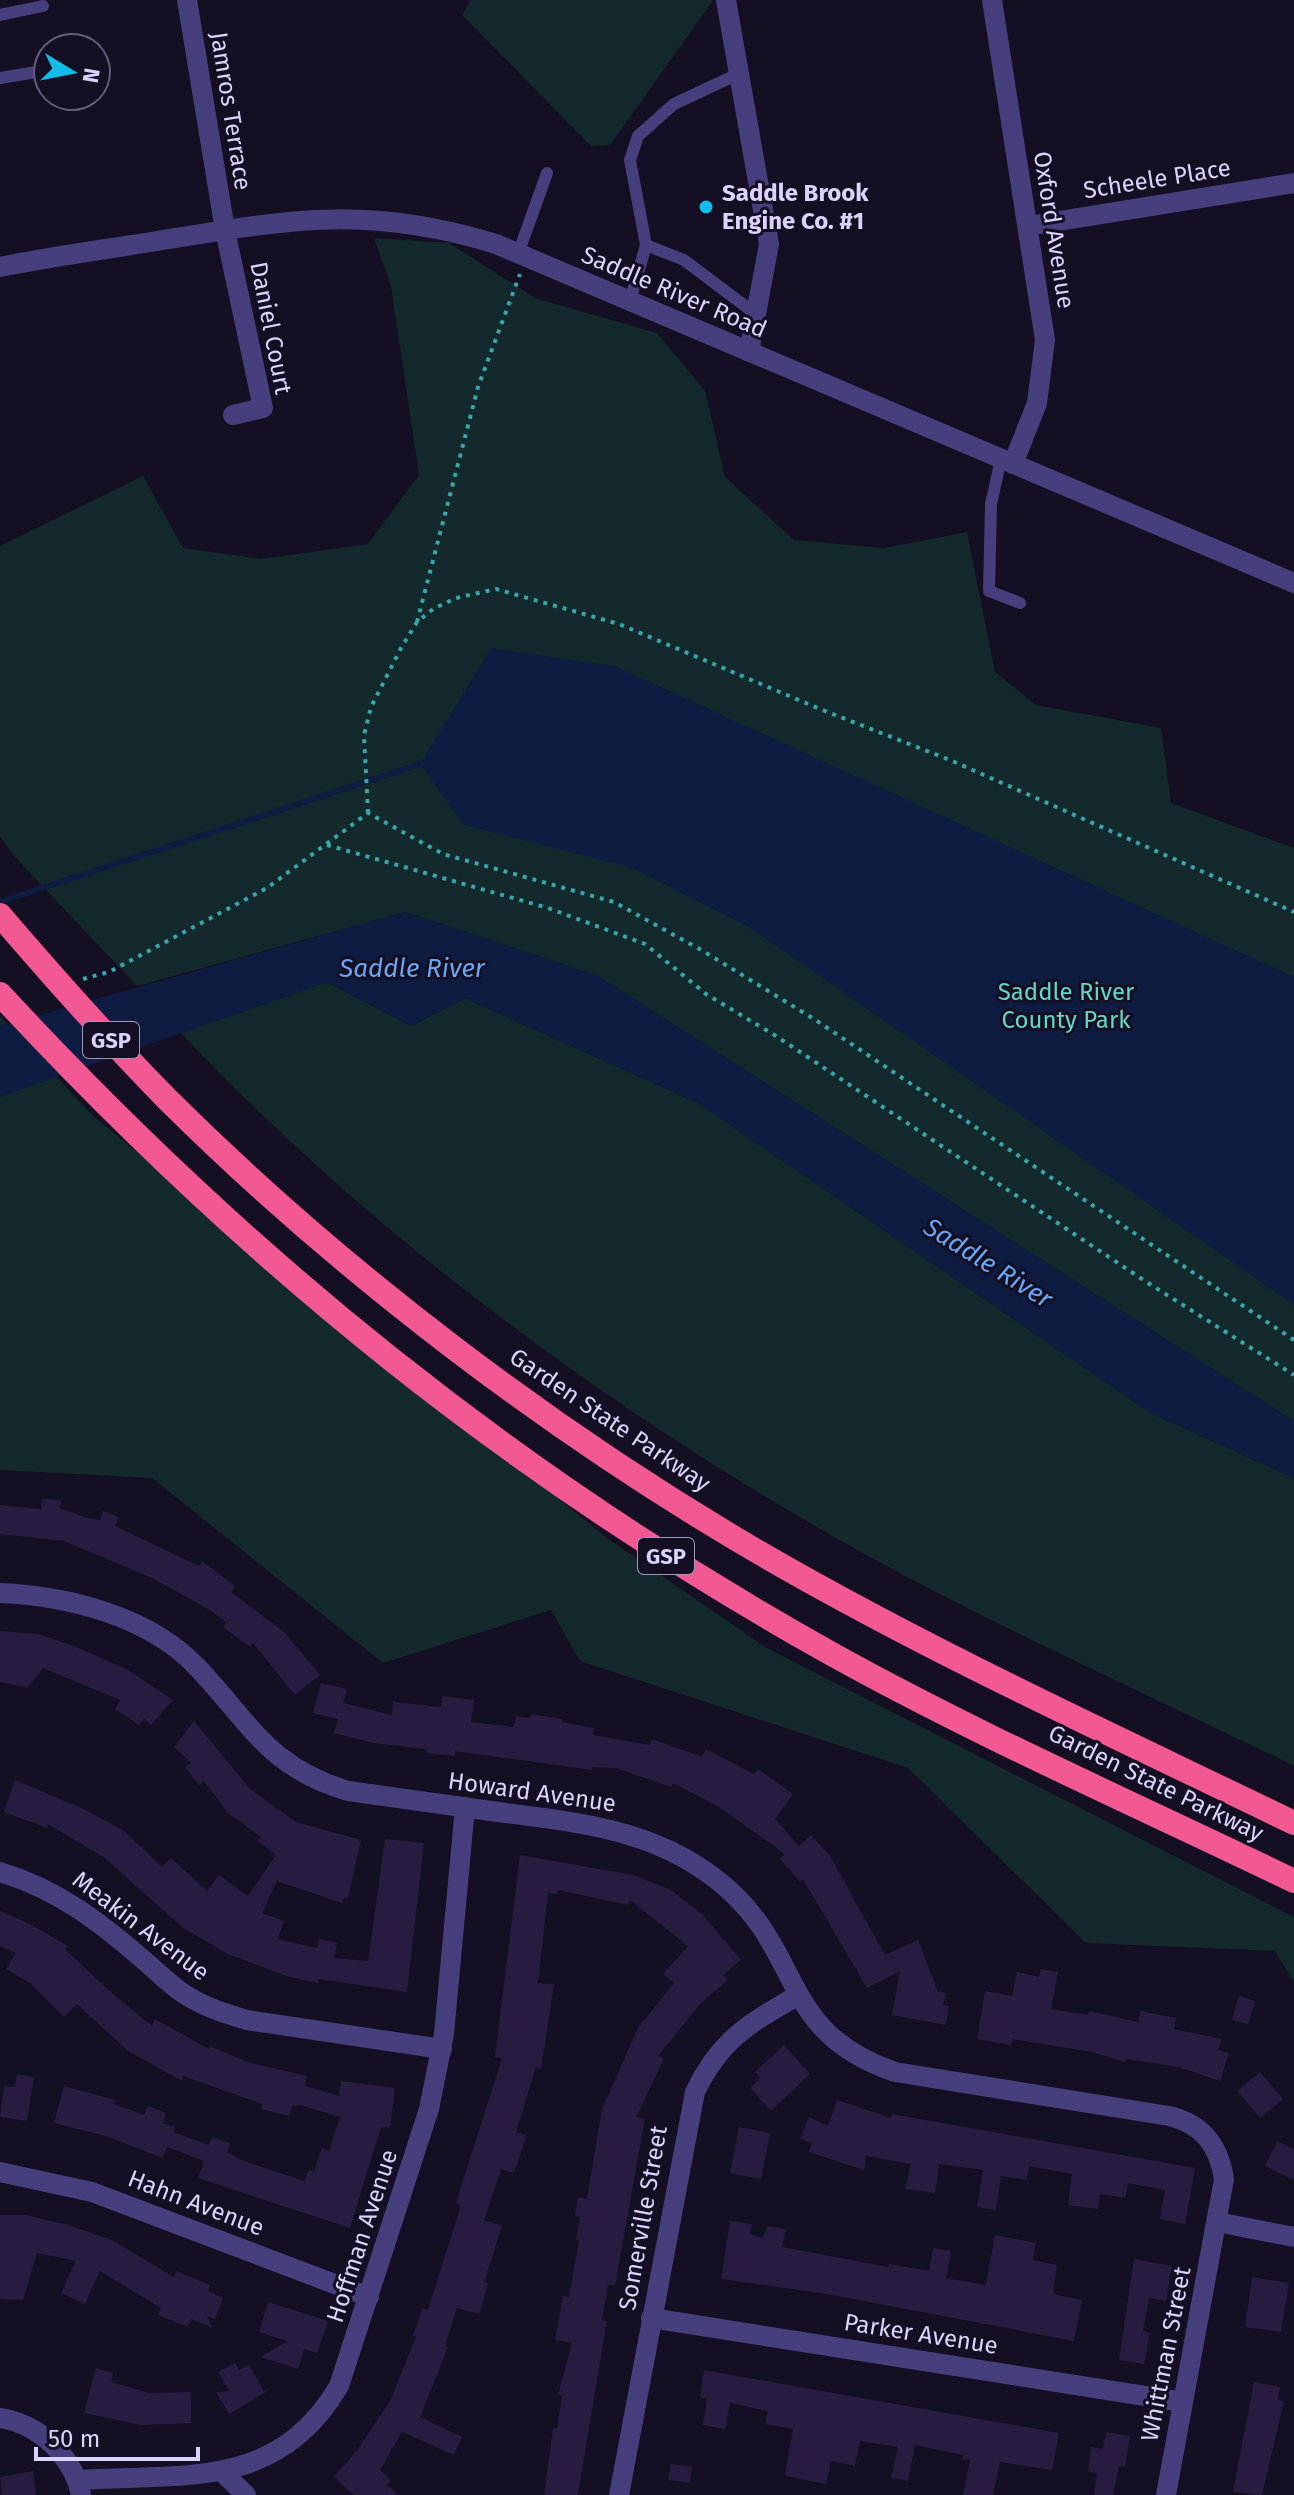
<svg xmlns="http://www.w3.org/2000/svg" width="1294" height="2495" viewBox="0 0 1294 2495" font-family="'Fira Sans',sans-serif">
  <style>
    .green { fill: #13292b }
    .water { fill: #0f1c41 }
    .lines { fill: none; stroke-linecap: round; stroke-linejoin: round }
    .stream { stroke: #0f1c41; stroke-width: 6 }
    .building { fill: #281d41 }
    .path { stroke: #38a6ab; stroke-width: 4; stroke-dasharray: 4 6; stroke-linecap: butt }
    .service { stroke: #473e7d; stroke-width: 12 }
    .minor { stroke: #473e7d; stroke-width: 20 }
    .tertiary { stroke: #473e7d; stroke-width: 20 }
    .motorway { stroke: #f25891; stroke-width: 24 }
    .poi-dot { fill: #12bce9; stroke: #140f22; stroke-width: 3 }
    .labels { text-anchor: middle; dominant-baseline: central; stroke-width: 6; stroke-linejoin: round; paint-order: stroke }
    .shield { fill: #140f22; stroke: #a098bb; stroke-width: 2 }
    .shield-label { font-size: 22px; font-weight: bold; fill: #dcd3fc }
    .street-label { font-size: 24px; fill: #dcd3fc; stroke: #140f22 }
    .poi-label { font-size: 24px; font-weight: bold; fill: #dcd3fc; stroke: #140f22; text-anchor: start }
    .park-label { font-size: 24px; fill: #65d6c6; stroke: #140f22 }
    .water-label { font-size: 26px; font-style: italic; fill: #69a5f4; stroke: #140f22 }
  </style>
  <rect width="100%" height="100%" fill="#140f22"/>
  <path class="green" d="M471,0H712V2L610,145L591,146L462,15Z
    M374,238L449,243L535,298L657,333L705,391L725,477L794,540L884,548L967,532L995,672L1036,705L1161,728L1171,803L1294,848V1421L598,976L405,912L137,986L15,857L0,836V546L143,476L183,548L261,559L368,544L419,475L391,286Z
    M327,982L411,1026L465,998L698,1103L1149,1412L1294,1478V1766C1173,1707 1050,1651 930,1589C661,1449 389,1254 181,1033Z
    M0,1016L92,1115L604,1536L765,1647L1294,1917V1982L1275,1951L1086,1943L908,1768L580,1661L551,1610L383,1663L152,1478L0,1470Z"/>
  <path class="water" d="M491,648L615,666L1294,977V1305L749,927L630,867L464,825L420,764Z
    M405,912L598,976L1294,1421V1478L1149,1412L698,1103L465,998L411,1026L327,982L0,1097V1026Z"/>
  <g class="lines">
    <path class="stream" d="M0,902L420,764"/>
  </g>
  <path class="building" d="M42,1499L61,1500L60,1508L87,1518L100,1520L103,1511L118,1517L115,1526L199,1566L202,1561L235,1586L231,1592L284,1632L320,1675L295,1695L253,1643L250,1647L223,1627L226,1622L210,1610L152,1578L64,1541L0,1534V1505L41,1509Z
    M0,1631L38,1634L74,1646L128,1670L173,1700L151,1725L144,1718L139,1725L115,1709L120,1700L43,1668L28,1688L0,1682Z
    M321,1683L347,1689L343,1703L392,1715L393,1702L441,1707L442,1696L474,1700L471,1722L514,1727L516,1716L530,1718L531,1714L562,1719V1722L594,1728L593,1735L650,1745L652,1739L702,1757L706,1749L754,1774L758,1769L793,1794L775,1819L799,1846L811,1835L830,1856L885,1955L918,1940L938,1992L946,1993L943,2005L949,2006L946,2025L892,2015L900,1971L867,1988L803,1879L800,1882L780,1859L785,1854L719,1807L673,1783L671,1787L616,1768L592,1767V1770L455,1751V1756L426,1753L427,1749L373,1743L334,1733L338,1719L313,1713Z
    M194,1721L250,1789L296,1822L361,1840L348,1898H344L342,1903L277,1881L262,1913L284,1921L278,1939L317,1948L319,1939L337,1943L334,1958L368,1961L385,1839L424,1843L407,1992L318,1979V1983L286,1976L228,1954L183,1928L105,1858L48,1824L47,1828L4,1812L15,1780L86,1810L124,1831L162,1867L171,1858L207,1891L219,1875L248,1896L276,1855L258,1841L261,1837L228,1813L204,1781L199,1785L185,1767L191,1763L174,1747Z
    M520,1855L633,1875L671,1890L703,1915L741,1960L723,1975L728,1980L700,2004L658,2056L664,2059L636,2117L645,2119L615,2286L608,2285L602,2320L607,2321L578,2495H544L553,2428H557L562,2396L558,2395L572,2343L555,2340L563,2296L569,2297L579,2241L576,2240L580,2217L575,2216L578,2197L587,2199L602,2109L638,2028L674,1983L663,1974L688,1946L630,1900L628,1905L558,1890L557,1894L548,1893L538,1983L554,1984L541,2069L536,2067L516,2132L527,2135L514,2173L501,2169L484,2220L502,2226L484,2282L488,2284L479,2314L457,2308L445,2346L448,2347L420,2417L462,2437L454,2455L402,2432L380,2470L391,2481L387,2485L398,2495H354L334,2477L358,2449L390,2401L416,2337L413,2336L422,2308L428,2310L461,2205L456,2203L502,2058L495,2057Z
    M0,1911L30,1924L68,1946L65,1949L105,1987L152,2026L155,2019L209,2049L210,2046L247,2062L307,2076L305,2086L339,2096L341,2081L395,2088L390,2128L381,2127L350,2228L198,2178L204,2161L167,2147L162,2158L109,2137L54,2123L64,2086L115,2100L114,2104L144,2115L148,2106L166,2113L163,2123L175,2127L173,2132L209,2145L212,2137L230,2143L227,2152L241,2160L304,2181L309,2170L314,2172L322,2148L329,2151L340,2117L300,2105L292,2106L289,2116L261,2109L262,2104L183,2076L182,2081L128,2051L77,2004L64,2017L30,1983L6,1969L16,1953L0,1946Z
    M1041,1969L1058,1972L1051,2009L1088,2015L1089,2011L1138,2022L1140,2011L1176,2018L1174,2029L1222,2039L1218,2050L1229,2053L1220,2081L1179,2067L1126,2059L1125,2062L1092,2052L1012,2039L1011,2045L977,2039L985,1991L1012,1996L1017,1972L1039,1977Z
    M1239,1996L1255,2001L1248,2024L1232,2020Z
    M784,2045L810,2074L771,2111L750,2088L760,2078L755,2072Z
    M1260,2072L1283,2099L1260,2118L1237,2091Z
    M17,2074L34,2077L27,2121L0,2117L4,2086L15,2087Z
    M837,2100L891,2118L892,2114L1195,2168L1185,2224L1160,2219L1165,2190L1128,2183L1125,2198L1100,2194L1098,2209L1068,2205L1072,2174L1029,2166L1027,2180L1001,2176L996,2210L977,2207L983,2170L939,2164L935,2193L905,2189L911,2164L866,2156L864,2170L809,2152L812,2143L800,2139L809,2117L828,2126Z
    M739,2127L770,2133L761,2179L730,2173Z
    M1277,2141L1294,2149V2180L1265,2166Z
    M0,2215H26L68,2225L112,2240L174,2277L176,2271L210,2285L208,2291L223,2298L215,2319L206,2316L213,2328L191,2319L188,2327L158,2315L161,2308L100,2271L85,2304L61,2293L76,2261L37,2253L23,2300L0,2299Z
    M730,2221L752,2224L750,2234L763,2238L767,2226L786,2229L782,2247L888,2267L889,2264L929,2271L933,2248L951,2251L946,2278L986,2285L995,2235L1036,2243L1033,2260L1057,2265L1053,2294L1082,2300L1074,2341L827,2294L721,2279Z
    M1134,2259L1172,2266L1166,2301L1149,2298L1143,2331L1150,2333L1144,2364L1119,2360Z
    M1252,2277L1289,2283L1281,2332L1245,2327Z
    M268,2302L328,2321L317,2353L304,2349L298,2369L261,2357L287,2341L259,2332Z
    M235,2363L239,2370L249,2365L264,2391L269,2390L229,2414L216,2392L229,2391L218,2372Z
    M96,2368L113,2373L111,2382L149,2393L191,2392V2423L141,2425L84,2413Z
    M704,2370L1059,2433L1052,2470L1000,2462L993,2495H963L970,2460L963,2459V2455L915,2445L908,2481L891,2478L898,2447L860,2441L855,2466L831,2461L826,2484L785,2476L793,2429L765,2424L768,2411L730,2403L725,2429L703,2425L707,2399L700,2397Z
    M1254,2382L1280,2387L1278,2400L1284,2401L1262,2495L1233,2492Z
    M1106,2432L1130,2436L1125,2467L1119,2466L1113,2495H1094L1097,2473L1088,2472L1091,2447L1103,2449Z
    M671,2464L692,2467L690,2483L668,2480Z
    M33,2471L36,2495H2L0,2477Z"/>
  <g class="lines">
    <path class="path" d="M417,622L478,387L520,274
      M368,813L364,735L371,707L401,648L417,622L433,609L456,598L496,589L619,624L820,709L950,760L1294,912
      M327,845L548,908L645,944L706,994L776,1036L1148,1283L1294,1375
      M83,979L109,972L267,888L368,813L443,854L614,902L703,951L814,1019L1294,1340"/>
    <path class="service" d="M0,15L43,6
      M0,78L48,70
      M646,245L684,260L757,315
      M518,254L547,173
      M630,301L646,245L630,160L638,136L674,104L738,74
      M1001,459L991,504L989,591L1020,603"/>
    <path class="minor" d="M187,0L225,230L263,408L233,415
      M726,0L769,244L749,352
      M992,0L1045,340L1037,403L1013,464
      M1028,226L1294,183
      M0,1593C68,1596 148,1616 196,1666C250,1722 267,1767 348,1791C398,1798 448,1805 498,1812C583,1823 663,1830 729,1890C804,1958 781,2033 895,2072L1169,2116C1203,2124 1219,2146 1224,2179L1166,2495
      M0,1872C58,1889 101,1923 146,1962C160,1974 173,1988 189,1997C207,2008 227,2014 247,2020L442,2049
      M0,2172L92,2192L369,2297
      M1217,2222L1294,2237
      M651,2318L1183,2402
      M0,2418C39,2424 73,2456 81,2495
      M221,2471L246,2495
      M77,2480C184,2473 277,2491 339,2386L429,2109L444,2034L465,1807
      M619,2495L695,2092C720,2040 748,2024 797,1996"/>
    <path class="tertiary" d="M0,267C54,256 109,249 163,240C291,219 368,205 496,244L1294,583"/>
    <path class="motorway" d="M0,915C54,978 109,1040 167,1099C342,1273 558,1437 772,1560C941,1657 1119,1738 1294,1823
      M0,994C247,1261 513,1476 830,1653C981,1737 1139,1806 1294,1881"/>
  </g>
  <circle class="poi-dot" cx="706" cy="207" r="8"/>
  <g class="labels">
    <g class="shield">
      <rect x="83" y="1022" width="56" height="36" rx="6"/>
      <rect x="638" y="1538" width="56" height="36" rx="6"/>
    </g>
    <g class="shield-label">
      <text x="111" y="1040">GSP</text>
      <text x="666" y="1556">GSP</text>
    </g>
    <g class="street-label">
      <text transform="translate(231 111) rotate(81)">Jamros Terrace</text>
      <text transform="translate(1157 179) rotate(-9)">Scheele Place</text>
      <text transform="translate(1054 230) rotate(81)">Oxford Avenue</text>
      <text transform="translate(674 292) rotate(23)">Saddle River Road</text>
      <text transform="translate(271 328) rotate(79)">Daniel Court</text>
      <text transform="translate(610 1420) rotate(34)">Garden State Parkway</text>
      <text transform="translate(1156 1783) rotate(26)">Garden State Parkway</text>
      <text transform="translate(532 1792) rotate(8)">Howard Avenue</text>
      <text transform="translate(141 1926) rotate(37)">Meakin Avenue</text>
      <text transform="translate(196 2203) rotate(21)">Hahn Avenue</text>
      <text transform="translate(643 2218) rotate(-80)">Somerville Street</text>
      <text transform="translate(362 2236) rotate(-72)">Hoffman Avenue</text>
      <text transform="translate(921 2334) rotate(9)">Parker Avenue</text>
      <text transform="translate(1166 2354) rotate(-79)">Whittman Street</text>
    </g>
    <g class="poi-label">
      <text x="722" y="193">Saddle Brook<tspan x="722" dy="28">Engine Co. #1</tspan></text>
    </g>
    <g class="park-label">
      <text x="1066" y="992">Saddle River<tspan x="1066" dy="28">County Park</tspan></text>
    </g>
    <g class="water-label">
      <text x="412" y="968">Saddle River</text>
      <text transform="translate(988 1263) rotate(32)">Saddle River</text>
    </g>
  </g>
  <g transform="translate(72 72) rotate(100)"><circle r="38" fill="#140f22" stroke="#645d79" stroke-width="2"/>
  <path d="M0-6L14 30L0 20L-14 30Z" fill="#12bce9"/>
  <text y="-12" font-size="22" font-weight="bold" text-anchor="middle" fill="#dcd3fc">N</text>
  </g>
  <path d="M36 2447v12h162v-12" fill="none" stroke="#dcd3fc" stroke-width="4"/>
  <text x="48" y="2447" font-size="24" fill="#dcd3fc" stroke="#140f22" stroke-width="6" paint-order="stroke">50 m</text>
</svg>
